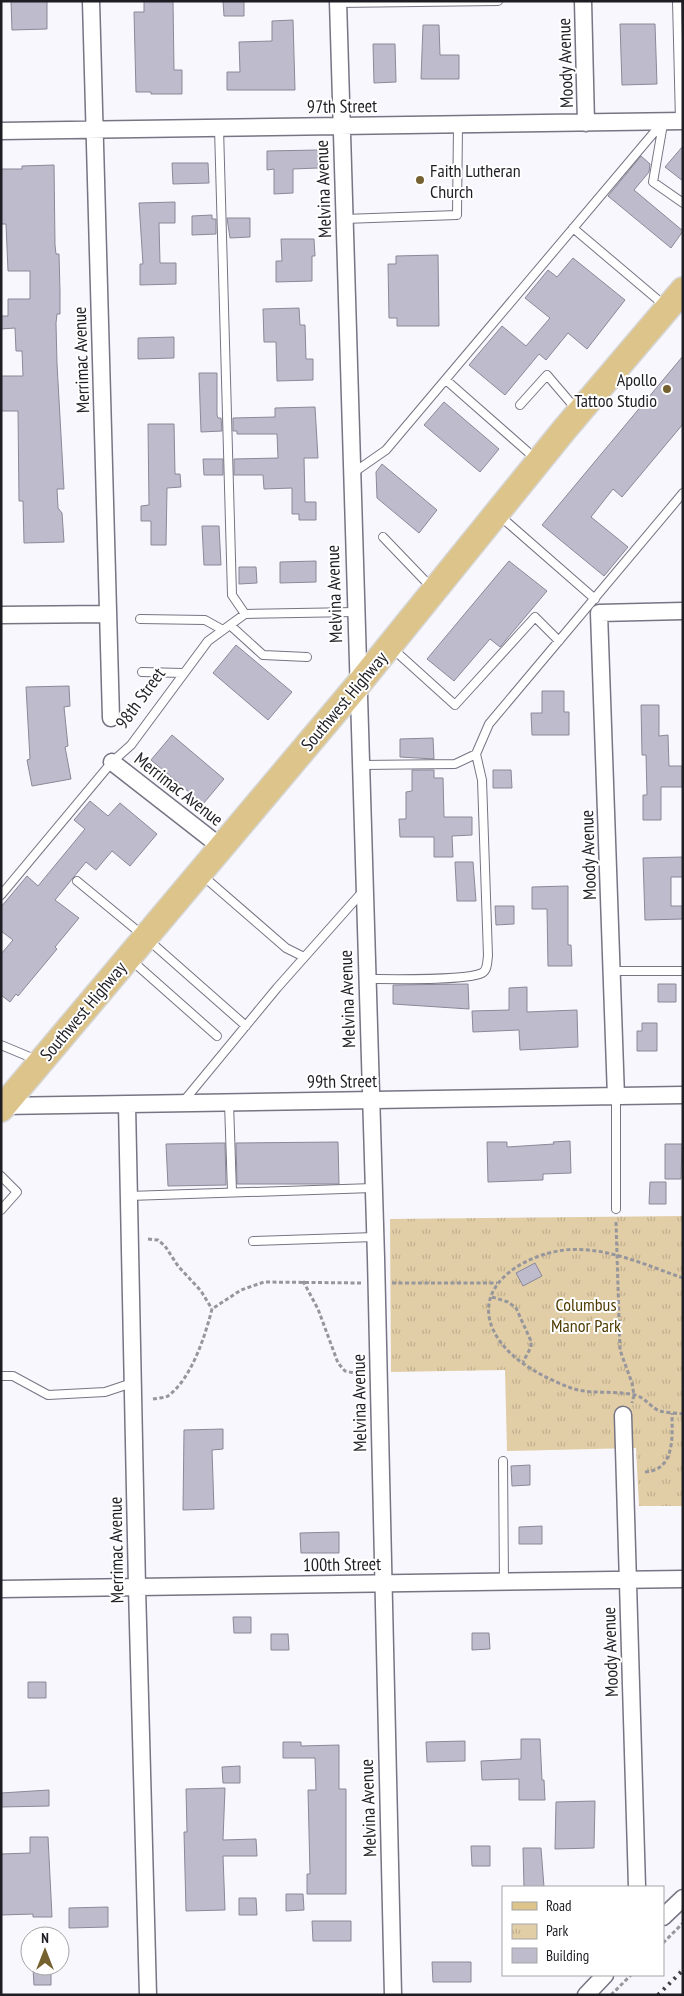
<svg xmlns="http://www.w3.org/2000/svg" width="684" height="1996" viewBox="0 0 684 1996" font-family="'PT Sans Narrow',sans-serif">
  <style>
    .park { fill: url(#park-tufts) }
    .building { fill: #bebbcc; stroke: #8b8898 }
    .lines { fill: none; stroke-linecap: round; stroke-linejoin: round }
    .lane-casing { stroke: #777483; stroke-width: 10 }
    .street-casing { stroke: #777483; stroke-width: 19 }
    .primary-casing { stroke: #d6d6d7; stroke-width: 28 }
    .path { stroke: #97969d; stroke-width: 3; stroke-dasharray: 4 2.5; stroke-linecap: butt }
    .lane { stroke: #fff; stroke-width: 8 }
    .street { stroke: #fff; stroke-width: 16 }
    .primary { stroke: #dcc48a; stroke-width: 25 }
    .rail { stroke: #414047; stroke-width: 4; stroke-dasharray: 2.5 5; stroke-linecap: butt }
    .poi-dot { fill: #766130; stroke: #fff; stroke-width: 2 }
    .labels { text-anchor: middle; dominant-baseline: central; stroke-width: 4; stroke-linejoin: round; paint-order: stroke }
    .street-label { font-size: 18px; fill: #1e1d23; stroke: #fff }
    .poi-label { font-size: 18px; fill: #1e1d23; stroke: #fff; text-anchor: start }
    .park-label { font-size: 18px; fill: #503b02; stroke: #fff }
  </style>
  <defs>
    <pattern id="park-tufts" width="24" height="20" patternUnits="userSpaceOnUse" patternTransform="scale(1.25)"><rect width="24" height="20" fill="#e1cea6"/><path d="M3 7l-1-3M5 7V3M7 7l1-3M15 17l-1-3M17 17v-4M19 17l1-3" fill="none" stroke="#c1b08f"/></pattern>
  </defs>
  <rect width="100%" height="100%" fill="#f8f7fe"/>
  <path class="park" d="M683,1216V1506H639L636,1448L507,1451L505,1370L391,1372L390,1219Z"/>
  <path class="building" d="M11,1H47V29L12,30Z
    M144,1H173L174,70H182V94H151V92H136L134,12H144Z
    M223,1H244V16H224Z
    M293,20L295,90H227V72H240L239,42L272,41V21Z
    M620,24H655L657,84L622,85Z
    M423,25H439L440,55H459V79H421Z
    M373,44H395L396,82L374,83Z
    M683,146V181L665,167Z
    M318,150V168L293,169V193L274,194V169L267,170V151Z
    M641,156L650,164L649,172L634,190L683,231L671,248L608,196Z
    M172,163H208L209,183L173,184Z
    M54,165L55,245L56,254H59L60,292V314H57L56,323L57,364L64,489H57L58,508L62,513L64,542L24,543L23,501H19L18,411H1V376H23L22,351H16L15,328L1,329V316H8V299H30V271H8L6,224H1V169H22V166Z
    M175,202V223H159L160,263H176V284L140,285V264H143L139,203Z
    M212,215V219H216V234L192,235V216Z
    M227,218H250V237L230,238Z
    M281,239H314L315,256H312V281L276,282V261H282Z
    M438,255L439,326H397V318H389L388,264H396V256Z
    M573,258L625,300L587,349L568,333L546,360L539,354L505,395L469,365L502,326L526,346L550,318L525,298L548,270L557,277Z
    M299,308L300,325H305L306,359H313V380L277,381L276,342H264L263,309Z
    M174,337V358L138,359V338Z
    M683,356V424L622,497L613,489L591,517L628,547L604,576L542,525Z
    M199,373H217V415L218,418H221L222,431L201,432Z
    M444,402L499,449L480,472L424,425Z
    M315,407L318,458H304L305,502H316V520H299V514H292V488L264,489L263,475H234V459L278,458L277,434H237V431H233V418L275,417V408Z
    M148,424H174L175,474H180L181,487L167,488L166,545H151V521H141V506L149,505Z
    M203,459H223V475H204Z
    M382,464L437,510L419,533L377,498L376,472Z
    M202,526H219L221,565H204Z
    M316,561V582L280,583V562Z
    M509,561L547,591L500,647L490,639L454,681L427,659Z
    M239,567H256L257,583L239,584Z
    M236,645L292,692L268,720L213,673Z
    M69,686L70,706L64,707L68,746L65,747L71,779L32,786L27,760L30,759L26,687Z
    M542,691H564V712H569V735H532L531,713H542Z
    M641,705H659V736L668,735L669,766H682V787H661V820H643V795H647L646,755H642Z
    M172,735L224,779L203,804L151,760Z
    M433,738L434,759L400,757V739Z
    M412,770H434V778H443L444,817H472V835L452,836L453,857H434V837H400L399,819H406V792L412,791Z
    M493,770H511L512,788H493Z
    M90,801L108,816L120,803L157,834L130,866L112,851L96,870L86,862L55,900L79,918L55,947L57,949L18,996L16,994L10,1002L1,995V954L13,940L1,931V907L27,876L38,886L85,829L74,820Z
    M683,857V877H671V906H683V919L645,920L643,858Z
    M455,862H473L476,901H457Z
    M568,886V945H571L572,966H548L547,909H532V887Z
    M495,906H514V924L496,925Z
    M468,984L469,1009L393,1004V985Z
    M658,984H676V1002H658Z
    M527,987V1012L577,1010L578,1047L520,1050L519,1030L473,1032L472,1011L509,1010V988Z
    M642,1023H657V1051H637V1031H642Z
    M570,1141L571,1173L543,1174V1180L488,1182L487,1142H507V1147L554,1144L553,1142Z
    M338,1142L339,1184H237L236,1143Z
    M218,1143H225L226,1185L168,1186L166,1144Z
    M665,1144H682L681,1179H665Z
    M650,1182H666V1204H649Z
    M535,1263L542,1276L523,1286L516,1273Z
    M223,1429V1449L212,1450L214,1509L183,1510L184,1430Z
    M530,1465V1485L512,1486L511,1466Z
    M542,1526V1544H519V1527Z
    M339,1532V1553H301L300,1533Z
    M233,1617H251V1633H234Z
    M472,1633H489L490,1649L472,1650Z
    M271,1634H288L289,1650H271Z
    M28,1682H46V1698H28Z
    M521,1739H540L542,1780H544L545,1800H519V1779L482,1780L481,1761L521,1759Z
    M465,1741V1761L427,1762L426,1742Z
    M283,1742H301V1746L339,1745V1789H346V1894H307V1874H310L308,1790H316L315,1758H283Z
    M240,1766V1783H223L222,1767Z
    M225,1788L223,1840L256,1839L257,1856H223L225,1910L186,1911L184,1832H187L186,1789Z
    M49,1790V1806L1,1807V1793Z
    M595,1801L594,1848L555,1849L556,1802Z
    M30,1837H48L52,1917H33V1914L1,1915V1854L30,1853Z
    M471,1846H490V1866H472Z
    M523,1848H541L544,1887H524Z
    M286,1894H303L304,1910L286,1911Z
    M239,1898H256L257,1915H239Z
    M108,1907V1927L69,1928V1908Z
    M312,1921H351V1941H313Z
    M432,1962H471V1982H433Z
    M33,1969H51V1985H34Z"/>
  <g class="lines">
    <g class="lane-casing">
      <path id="lane" d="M677,1L680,121
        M338,3L498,1
        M663,124L653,182L683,203
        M219,128L232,595L245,614
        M344,219L457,215L458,125
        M573,228L664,305
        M446,380L537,460
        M520,405L547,375L576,409
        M353,473L386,450L662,123
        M500,516L595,599
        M383,537L431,587
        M140,619L205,620L223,630
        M230,625L263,655L307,657
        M393,649L455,705L535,617L559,641
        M142,672L183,673
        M360,765L455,764L476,754L489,724L683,493
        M203,876L286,948L304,957
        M77,881L145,937L246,1026
        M1,895L112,762L131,745L208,641L245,614L355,612
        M130,959L217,1036
        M611,971H683
        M366,979C388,979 466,981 482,973C488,970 487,961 488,956L482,780L476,754
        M1,1045L37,1060
        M616,1097V1209
        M183,1102L277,988L364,890
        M229,1103L232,1192
        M1,1176L17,1192L1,1210
        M129,1196L373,1188
        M253,1241L375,1237
        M1,1376H13L48,1395L105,1392L132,1383
        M503,1461L504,1582"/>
    </g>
    <g class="street-casing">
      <path id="street" d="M91,1L111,718
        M338,1L376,1258L393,1995
        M583,1L586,123
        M1,131L683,121
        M1,615L108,614
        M112,762L221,847
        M616,1097L599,613L683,611
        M127,1105L137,1587L148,1995
        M1,1106L683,1095
        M623,1415L637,1887
        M1,1589L683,1579
        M663,1917L683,1898
        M586,1995L605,1975"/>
    </g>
    <g class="primary-casing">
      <path id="primary" d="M1,1109L357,686L564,430L683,290"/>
    </g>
    <path class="path" d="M616,1222L620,1350L632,1383L634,1395L632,1403
      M148,1239L158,1240L165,1246L178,1266L201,1291L212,1309
      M683,1278C645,1265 606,1246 565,1250C521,1255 465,1290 499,1340C515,1363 545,1378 571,1388C592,1395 614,1390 635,1395C646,1398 651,1408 660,1411C667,1413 676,1413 683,1414
      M303,1281L318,1309L338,1363L345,1371L354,1373
      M392,1283H497
      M492,1297L508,1302L516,1308L531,1341V1347L523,1362
      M153,1399C158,1398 165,1398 168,1396C192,1378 205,1336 212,1309L241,1290L264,1282L361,1283
      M645,1472C676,1470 672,1435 672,1413
      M663,1943L683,1923
      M611,1995L631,1975"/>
    <use href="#lane" class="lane"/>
    <use href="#street" class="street"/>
    <use href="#primary" class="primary"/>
    <path class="rail" d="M658,1995L683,1970"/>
  </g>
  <g class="poi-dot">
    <circle cx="420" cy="180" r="5"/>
    <circle cx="667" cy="389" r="5"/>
  </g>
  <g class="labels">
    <g class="street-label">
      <text transform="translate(565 63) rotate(-92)">Moody Avenue</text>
      <text transform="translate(342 106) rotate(-1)">97th Street</text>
      <text transform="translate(323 189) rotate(-92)">Melvina Avenue</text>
      <text transform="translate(81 360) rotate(-92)">Merrimac Avenue</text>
      <text transform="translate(334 594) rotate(-92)">Melvina Avenue</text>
      <text transform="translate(140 698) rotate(-54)">98th Street</text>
      <text transform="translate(344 701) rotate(-50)">Southwest Highway</text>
      <text transform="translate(179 789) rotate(38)">Merrimac Avenue</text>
      <text transform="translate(588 855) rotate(-92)">Moody Avenue</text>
      <text transform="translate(347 999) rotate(-92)">Melvina Avenue</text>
      <text transform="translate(83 1011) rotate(-50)">Southwest Highway</text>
      <text transform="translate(342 1081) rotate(-1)">99th Street</text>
      <text transform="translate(359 1403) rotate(-91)">Melvina Avenue</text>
      <text transform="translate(116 1550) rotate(-91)">Merrimac Avenue</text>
      <text transform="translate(342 1564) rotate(-1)">100th Street</text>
      <text transform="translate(610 1652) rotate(-92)">Moody Avenue</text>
      <text transform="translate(368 1808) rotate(-92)">Melvina Avenue</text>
    </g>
    <g class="poi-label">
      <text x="430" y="170">Faith Lutheran<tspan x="430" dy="21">Church</tspan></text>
      <text x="657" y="379" text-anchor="end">Apollo<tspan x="657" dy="21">Tattoo Studio</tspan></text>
    </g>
    <g class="park-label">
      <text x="586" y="1304">Columbus<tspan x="586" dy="21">Manor Park</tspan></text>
    </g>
  </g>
  <rect width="684" height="1996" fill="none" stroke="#1e1d23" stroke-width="5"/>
  <rect x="502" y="1886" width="162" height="90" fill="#ffffff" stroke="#a5a5a7"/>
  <rect x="512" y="1902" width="25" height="8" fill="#dcc48a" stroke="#a5a5a7"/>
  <text x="546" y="1911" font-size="15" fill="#1e1d23">Road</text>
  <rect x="512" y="1924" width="25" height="15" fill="url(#park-tufts)" stroke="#a5a5a7"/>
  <text x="546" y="1936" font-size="15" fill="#1e1d23">Park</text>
  <rect x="512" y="1948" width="25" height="15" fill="#bebbcc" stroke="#a5a5a7"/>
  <text x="546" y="1961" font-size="15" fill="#1e1d23">Building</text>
  <g transform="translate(45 1951)"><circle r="24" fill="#ffffff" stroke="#a5a5a7"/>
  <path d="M0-4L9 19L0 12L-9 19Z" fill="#766130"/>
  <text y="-8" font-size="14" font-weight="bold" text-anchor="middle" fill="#1e1d23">N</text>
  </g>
</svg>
